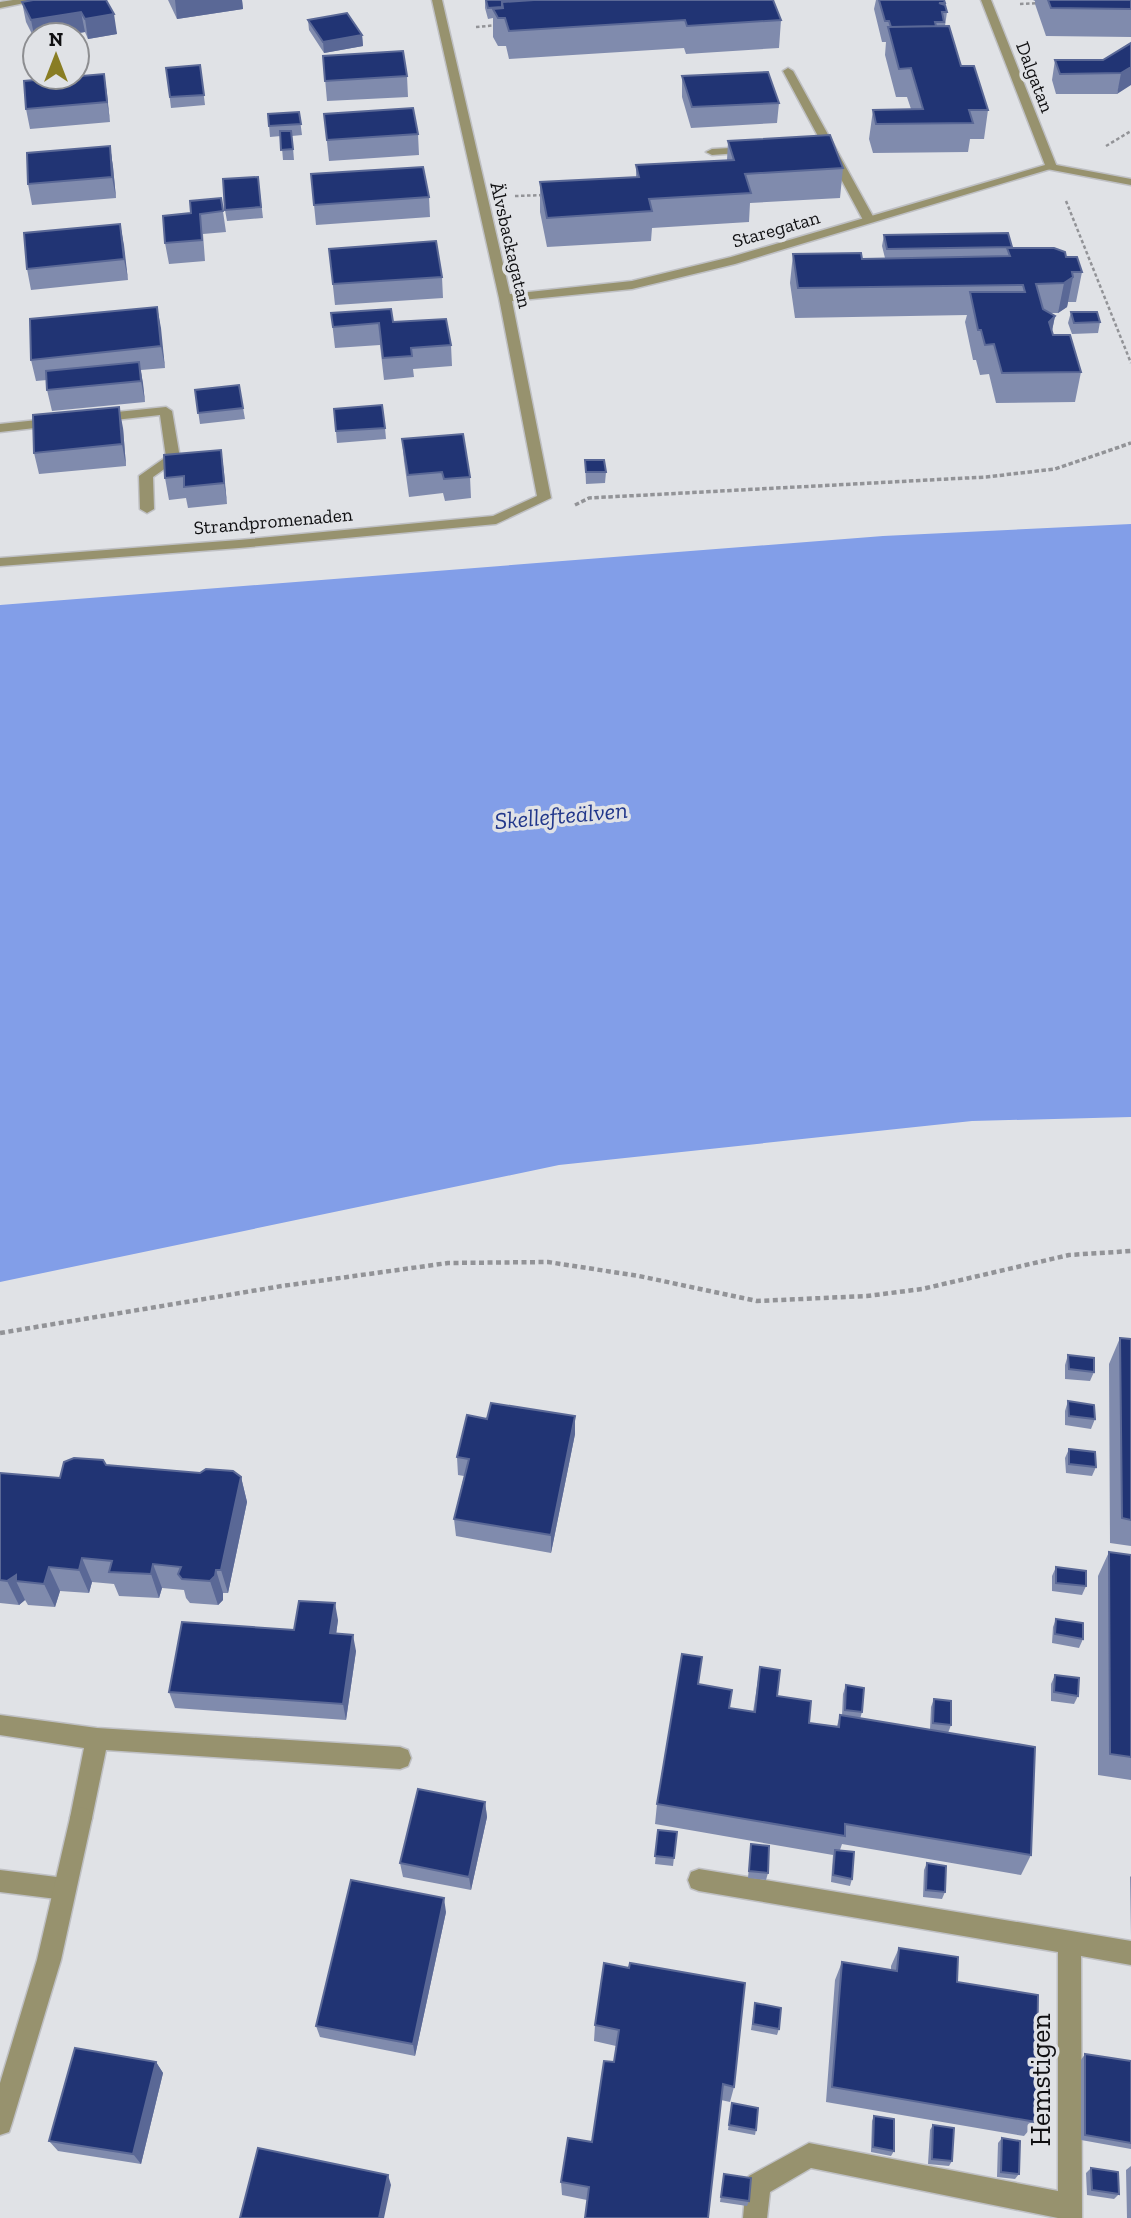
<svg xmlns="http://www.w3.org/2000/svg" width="1131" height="2218" viewBox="0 0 1131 2218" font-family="'Zilla Slab',serif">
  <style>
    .water { fill: #829ee8 }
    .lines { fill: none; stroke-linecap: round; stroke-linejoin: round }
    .lane-casing { stroke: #bfc0c4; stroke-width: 3 }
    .street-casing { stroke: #bfc0c4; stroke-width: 3 }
    .path-far2 { stroke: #929397; stroke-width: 2.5; stroke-dasharray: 3.5 2.5; stroke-linecap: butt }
    .path-far1 { stroke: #929397; stroke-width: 3.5; stroke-dasharray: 4.5 2.5; stroke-linecap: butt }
    .path { stroke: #929397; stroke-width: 4.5; stroke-dasharray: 5 3.5; stroke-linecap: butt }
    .lane { fill: #97926e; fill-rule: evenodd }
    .street { fill: #97926e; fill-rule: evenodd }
    .wall { fill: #808bad }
    .shaded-wall { fill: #5a6896 }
    .building { fill: #213474; stroke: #5a6896; stroke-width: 2 }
    .labels { text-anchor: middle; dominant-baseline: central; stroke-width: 7; stroke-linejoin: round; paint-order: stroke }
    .far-street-label { font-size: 19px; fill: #101012; stroke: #e0e2e6 }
    .water-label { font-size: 24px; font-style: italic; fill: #21378b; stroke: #e0e2e6 }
    .near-street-label { font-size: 28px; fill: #101012; stroke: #e0e2e6 }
  </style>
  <rect width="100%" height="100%" fill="#e0e2e6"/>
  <path class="water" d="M1131,524V1117L972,1121L559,1165L0,1282V605L883,536Z"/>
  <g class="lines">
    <g class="lane-casing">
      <path id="lane" d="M788,68L793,71L875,220L873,222L863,220L783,71Z
        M748,147L754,150L752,152L712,155L706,152L712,149Z
        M1051,164L1131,179V185L1047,169V165Z
        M166,407L172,411L180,458L153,477L154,509L147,513L140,509L139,476L166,457L160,415L97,422L91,418L97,414Z
        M56,418L61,419V425L0,432V424Z
        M0,1715L97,1728L400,1747L408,1750L411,1758L408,1766L400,1769L106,1750L92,1818L89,1826L81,1829L73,1826L70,1818L84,1748L0,1735Z
        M699,1869L1131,1941V1965L1081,1956L1082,2218H1058L811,2168L770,2192L767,2218H743L746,2185L749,2176L809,2143L1058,2191V1952L699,1891L691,1888L688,1880L691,1872Z
        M0,1870L65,1878L73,1881L76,1889L73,1897L65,1900L0,1892Z"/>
    </g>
    <g class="street-casing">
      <path id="street" d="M13,0H39L0,8V2Z
        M432,0H442L510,294L632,281L731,257L1045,165L981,0H991L1057,167L735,264L632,289L512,301L551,498L496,524L239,548L0,566V558L239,540L493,516L537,496L499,298Z
        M81,1807L89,1810L92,1818L61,1960L12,2123L9,2132L0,2135V2083L37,1960L70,1818L73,1810Z"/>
    </g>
    <path class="path-far2" d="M1020,4L1040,3
      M476,27L498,25
      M1106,146L1131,131
      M515,196L545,195
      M1066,201L1131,363"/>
    <path class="path-far1" d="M575,505L589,498L986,477L1055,469L1131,443"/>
    <path class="path" d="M0,1333L282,1286L448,1263L548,1262L639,1276L757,1301L867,1296L922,1289L1069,1255L1131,1251"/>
    <use href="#lane" class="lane"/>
    <use href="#street" class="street"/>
  </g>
  <path class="wall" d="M106,0L117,34L88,39L85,32L35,40L26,22L22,2Z
    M168,0H242L243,9L177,19Z
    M485,0H773L781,20L779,48L686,54L684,48L509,59L506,46H498L493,37V18L488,19L485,8Z
    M876,0H944L947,12L945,26L961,66L988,110L984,139H970L968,152L873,153L869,139L873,110L911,109L907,97H896L885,55L886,42H882L874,9Z
    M1033,0H1131V37L1046,36L1035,4V1Z
    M308,20L362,35L363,46L324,53L309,30Z
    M1131,43L1117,94H1056L1052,80L1055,60H1103Z
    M323,56L407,76L408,97L327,101Z
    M200,65L205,105L171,108L166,68Z
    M104,74L110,122L30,129L26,109Z
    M682,76L779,103L777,123L691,128L682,97Z
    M299,112L302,135L292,136L294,160H283L281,136L270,137L268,114Z
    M324,114L418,134L419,155L329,161Z
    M728,141L843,168L840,198L750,203L749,222L652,228L651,241L547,247L540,212V182L636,177V165L727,160Z
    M110,146L113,167L116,198L32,205L28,184Z
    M311,174L429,197L430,217L316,225Z
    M258,177L263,218L227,221L225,210Z
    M221,198L226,232L203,234L205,261L169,264L165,243L191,213Z
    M120,224L128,280L31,290L27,269Z
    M884,235L1012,247V248L1066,257L1082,272L1076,302H1068L1067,307L1058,313H1050L1055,316L1052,331L1053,335L1081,372L1075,402L996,403L989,374L980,375L976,360H973L965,322L967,315L795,318L790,283L793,254L862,259L885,258L882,246Z
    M329,249L442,277L443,298L335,305Z
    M157,307L165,368L141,370L145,402L52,411L47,390V380L36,381L31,360Z
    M1071,312L1100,322L1098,333L1072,334L1068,323Z
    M331,313L393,322L451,345L452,366L413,369L414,377L384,380L380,345L335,348Z
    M239,385L245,419L200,424L195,390Z
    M334,409L385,428L386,439L337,443Z
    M123,428L126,466L39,474L34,453Z
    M402,439L470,477L471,498L445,501L443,493L409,497L404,461Z
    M221,450L227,504L188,508L186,498L169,500L165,478Z
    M585,460L606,472L605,483L586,484Z
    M1120,1338L1131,1339V1546L1110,1543L1109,1364Z
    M1068,1355L1094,1372L1090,1381L1065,1379V1365Z
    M1068,1401L1095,1419L1091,1429L1065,1425V1411Z
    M575,1416V1434L551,1553L456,1536L454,1519L464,1476L458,1475L457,1457Z
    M1069,1449L1096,1467L1092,1476L1066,1473L1065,1458Z
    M106,1465L241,1477L247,1502L228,1593H223V1600L218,1605L190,1603L186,1598L184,1590L162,1588L159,1598L119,1596L114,1584L92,1582L89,1593L60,1591L55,1607L28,1605L25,1600L19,1605L0,1603V1473L60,1478Z
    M1109,1552L1131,1555V1780L1098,1775V1576Z
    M1056,1567L1086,1586L1082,1595L1052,1591V1576Z
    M1056,1619L1083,1639L1079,1648L1052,1643L1053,1627Z
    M338,1620L336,1634L356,1651L346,1720L175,1708L169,1692L294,1630Z
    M760,1667L777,1696L809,1723L837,1726L840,1715L842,1716L843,1694L846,1685L862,1712L860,1719L930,1730L931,1707L934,1699L951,1725L948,1733L1031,1855L1021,1875L842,1844L840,1850L852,1879L850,1886L831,1882L833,1855L655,1824L657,1804L698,1684L729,1708L753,1712Z
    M1055,1675L1078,1696L1074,1704L1051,1701V1684Z
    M485,1802L487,1817L471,1890L403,1877L400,1863Z
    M658,1830L677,1832L673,1866L655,1864Z
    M751,1844L768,1873L766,1880L748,1878Z
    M927,1863L945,1892L942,1899L923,1897L924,1870Z
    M1131,1876V1936L1130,1877Z
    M446,1912L415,2056L320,2037L316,2026Z
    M899,1948L957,1982L1036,2122L1024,2136L826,2102L835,1980L842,1962L891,1970V1966Z
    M604,1963L734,2087L730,2102L721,2100L587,2200L562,2195L561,2182L592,2142L614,2062L616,2046L594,2041L595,2025Z
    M755,2003L779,2029L777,2035L751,2030Z
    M1085,2054L1131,2061V2149L1081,2140V2060Z
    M156,2062L163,2073L141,2164L58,2151L49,2141Z
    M732,2103L756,2130L755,2135L728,2130Z
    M874,2116L894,2151L891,2156L871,2152L872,2121Z
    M933,2125L952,2161L949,2166L928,2164L930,2130Z
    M1002,2138L1019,2174L1015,2179L997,2177L998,2143Z
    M1131,2166V2218H1127L1126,2170Z
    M1091,2168L1119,2194L1114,2199L1087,2195L1086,2173Z
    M724,2174L749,2201L747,2206L720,2202Z"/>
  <path class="shaded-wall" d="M175,0H242L243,9L177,19Z
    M81,12L85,32L65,35H35V40L31,20Z
    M114,14L117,34L88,39L85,19Z
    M362,35L363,46L324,53L323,42Z
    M1131,67V85L1117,94L1121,73Z
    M104,74L107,94L110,122L107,102Z
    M110,146L113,167L116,198L112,177Z
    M120,224L124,245L128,280L124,259Z
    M1073,277L1067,307L1058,313L1064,283Z
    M157,307L161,328L165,368L161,346Z
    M1055,316L1049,345V322Z
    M139,362L143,383L145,402L141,381Z
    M119,407L123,428L126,466L122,444Z
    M221,450L224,472L227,504L224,483Z
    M575,1416V1434L551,1553V1535Z
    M241,1477L247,1502L228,1593L221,1570Z
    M82,1558L92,1582L89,1593L79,1570Z
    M153,1564L162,1588L159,1598L151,1574Z
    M49,1567L60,1591L55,1607L44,1584Z
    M216,1570L223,1593V1600L218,1605L210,1581Z
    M16,1575V1581L25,1600L19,1605L7,1581Z
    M335,1603L338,1620L334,1649L330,1633Z
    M353,1635L356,1651L346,1720L343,1704Z
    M485,1802L487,1817L471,1890L469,1877Z
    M444,1898L446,1912L415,2056L413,2044Z
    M156,2062L163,2073L141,2164L133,2154Z
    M388,2175L391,2185L384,2218H379Z"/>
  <path class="building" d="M33,0H106L114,14L85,19L81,12L31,20L22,2Z
    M486,0H534L502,2V7L488,8Z
    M534,0H773L781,20L687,26L685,20L509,31L505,18H498L493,9L503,8L502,2Z
    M879,0H944L945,3H939L945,5L947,12H942L944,22H935L936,26L891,27L889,21H885Z
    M1048,0H1131V9L1051,8Z
    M347,13L362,35L323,42L308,20Z
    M949,26L961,66H974L988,110H969L973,123L876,124L873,110L923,109L911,68L899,69L888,27Z
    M1131,43V67L1121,73L1060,74L1055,60H1103Z
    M403,51L407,76L325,81L323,56Z
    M200,65L204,95L170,97L166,68Z
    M768,72L779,103L692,107L682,76Z
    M104,74L107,102L26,109L24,81Z
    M413,108L418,134L327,140L324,114Z
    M299,112L301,124L269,126L268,114Z
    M280,131H291L293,149L281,150Z
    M830,135L843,168L745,174L751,193L649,199L652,211L547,218L540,182L639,177L636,165L734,160L728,141Z
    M110,146L112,177L28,184L27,153Z
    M423,167L429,197L314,205L311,174Z
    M258,177L261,207L225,210L223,179Z
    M221,198L223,211L200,214L202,240L165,243L163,216L191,213L190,201Z
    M120,224L124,259L27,269L24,233Z
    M1008,233L1012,247L887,249L884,235Z
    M436,241L442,277L333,284L329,249Z
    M1007,248H1054L1065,252L1066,257H1077L1082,272H1072L1073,277L1064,283L1036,284L1043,309L1055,316L1049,322L1053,335H1070L1081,372L1002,373L994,344L985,345L981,330H978L970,292H1025L1023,285L798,288L793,254L861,253L862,259L1010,256Z
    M157,307L161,346L31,360L30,319Z
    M391,309L393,322L446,319L451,345L411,348L412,356L383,358L379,323L333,327L331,313Z
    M1071,312H1097L1100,322L1074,323Z
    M139,362L141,381L47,390L46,371Z
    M239,385L243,408L198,413L195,390Z
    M382,405L385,428L336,431L334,409Z
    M119,407L122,444L34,453L33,415Z
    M463,434L470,477L444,479L442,472L408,475L402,439Z
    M221,450L224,483L184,487V476L165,478L164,455Z
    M585,460H604L606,472H586Z
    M1120,1338L1131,1339V1520L1122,1518Z
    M1068,1355L1094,1358V1372L1069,1369Z
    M1068,1401L1094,1405L1095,1419L1069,1416Z
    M491,1403L575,1416L551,1535L454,1519L469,1459L457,1457L467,1415L487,1419Z
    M1069,1449L1095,1452L1096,1467L1069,1464Z
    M74,1458L103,1460L106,1465L200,1473L206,1469L233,1471L241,1477L221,1570H216L215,1576L210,1581L182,1579L178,1574L181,1567L153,1564L151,1574L109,1572L112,1561L82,1558L79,1570L49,1567L44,1584L16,1581V1575L7,1581L0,1580V1473L60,1478L64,1462Z
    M1109,1552L1131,1555V1757L1110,1754Z
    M1056,1567L1086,1571V1586L1056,1583Z
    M299,1601L335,1603L330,1633L353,1635L343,1704L169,1692L182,1622L294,1630Z
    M1056,1619L1083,1623V1639L1055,1634Z
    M682,1654L702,1657L698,1684L732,1690L729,1708L755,1712L760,1667L780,1670L777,1696L811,1701L809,1723L839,1727L840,1715L1035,1747L1031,1855L845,1824V1836L657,1804Z
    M1055,1675L1079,1678L1078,1696L1054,1692Z
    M846,1685L864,1688L862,1712L845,1710Z
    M934,1699L951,1701V1725L933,1723Z
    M418,1789L485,1802L469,1877L400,1863Z
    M658,1830L677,1832L674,1858L655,1856Z
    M751,1844L769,1846L768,1873L749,1871Z
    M835,1850L854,1852L852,1879L833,1875Z
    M927,1863L946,1866L945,1892L926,1890Z
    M351,1880L444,1898L413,2044L316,2026Z
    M899,1948L958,1957L957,1982L1038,1995L1036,2122L832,2087L842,1962L897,1971Z
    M604,1963L629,1968L630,1963L745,1983L734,2087L723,2084L708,2218H585L589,2187L561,2182L568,2138L592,2142L604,2061L614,2062L619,2030L595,2025Z
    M755,2003L781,2008L779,2029L753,2024Z
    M75,2048L156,2062L133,2154L49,2141Z
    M1085,2054L1131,2061V2143L1085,2135Z
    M732,2103L758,2108L756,2130L729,2125Z
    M874,2116L894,2119V2151L873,2147Z
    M933,2125L954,2128L952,2161L932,2159Z
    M1002,2138L1020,2141L1019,2174L1001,2172Z
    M258,2148L388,2175L379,2218H240Z
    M1091,2168L1118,2172L1119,2194L1092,2190Z
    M724,2174L751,2178L749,2201L721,2197Z"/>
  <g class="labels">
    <g class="far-street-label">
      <text transform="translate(1035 77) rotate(69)">Dalgatan</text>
      <text transform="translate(776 229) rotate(-16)">Staregatan</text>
      <text transform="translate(511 245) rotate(77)">Älvsbackagatan</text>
      <text transform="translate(273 521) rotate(-5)">Strandpromenaden</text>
    </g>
    <g class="water-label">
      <text transform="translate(561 815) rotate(-5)">Skellefteälven</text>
    </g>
    <g class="near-street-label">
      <text transform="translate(1040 2080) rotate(-90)">Hemstigen</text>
    </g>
  </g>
  <g transform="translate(56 56)"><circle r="33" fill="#e0e2e6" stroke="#8d8e91" stroke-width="2"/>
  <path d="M0-5L12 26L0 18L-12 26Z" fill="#897d23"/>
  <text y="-10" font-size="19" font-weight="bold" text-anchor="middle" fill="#101012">N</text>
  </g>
</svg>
